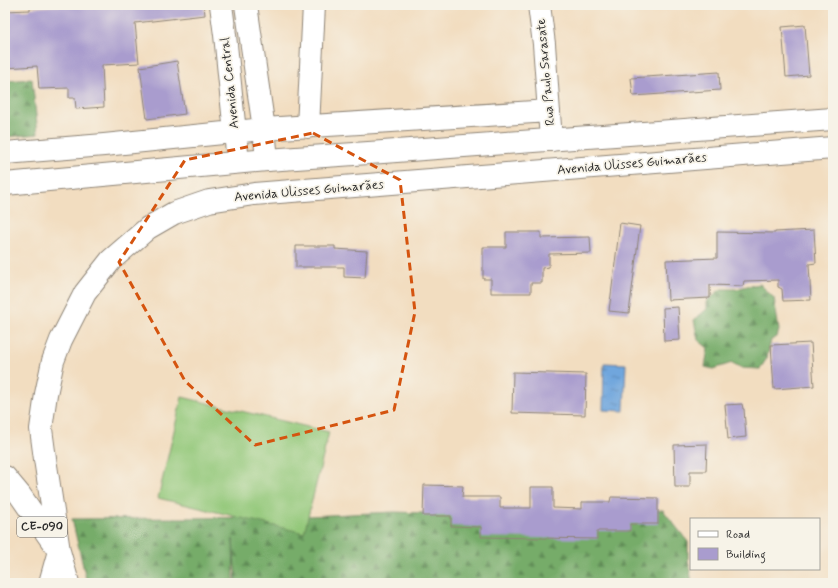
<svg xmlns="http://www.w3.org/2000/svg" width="838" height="588" viewBox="0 0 838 588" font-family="Mynerve,sans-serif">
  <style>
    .forest { fill: url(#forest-firs); stroke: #506c4a }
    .garden { fill: #93c879; stroke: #5f7a52 }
    .water { fill: url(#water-ripples); stroke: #4d6884 }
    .building { fill: #a99cce }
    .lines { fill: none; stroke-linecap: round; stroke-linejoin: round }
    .street-casing { stroke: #8e8476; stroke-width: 24 }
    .primary-casing { stroke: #8e8476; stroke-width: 24 }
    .street { stroke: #fff; stroke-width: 22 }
    .primary { stroke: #fff; stroke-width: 22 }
    .marked { fill: none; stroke: #d5540f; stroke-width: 3; stroke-dasharray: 8 5; stroke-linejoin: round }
    .labels { text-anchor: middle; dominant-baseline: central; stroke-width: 3.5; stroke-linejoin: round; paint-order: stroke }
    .shield { fill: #f7f3e8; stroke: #686764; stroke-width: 1 }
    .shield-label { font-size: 12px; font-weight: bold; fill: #2b2b2b }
    .street-label { font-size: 13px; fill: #2b2b2b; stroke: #f7f3e8 }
  </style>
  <defs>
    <pattern id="forest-firs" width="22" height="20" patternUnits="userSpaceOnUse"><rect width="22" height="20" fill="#76ac69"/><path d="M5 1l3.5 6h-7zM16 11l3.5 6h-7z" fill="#618c57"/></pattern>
    <pattern id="water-ripples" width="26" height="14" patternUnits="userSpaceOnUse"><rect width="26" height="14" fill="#6fa6dd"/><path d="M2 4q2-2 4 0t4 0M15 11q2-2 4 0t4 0" fill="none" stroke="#5b87b3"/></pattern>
  </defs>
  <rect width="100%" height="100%" fill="#f7f3e8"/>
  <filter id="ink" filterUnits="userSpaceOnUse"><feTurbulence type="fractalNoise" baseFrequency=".025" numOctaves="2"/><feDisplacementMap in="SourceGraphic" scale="8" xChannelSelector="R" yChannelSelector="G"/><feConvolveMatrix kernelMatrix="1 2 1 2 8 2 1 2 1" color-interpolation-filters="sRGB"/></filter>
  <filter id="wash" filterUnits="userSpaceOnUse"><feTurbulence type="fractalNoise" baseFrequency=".012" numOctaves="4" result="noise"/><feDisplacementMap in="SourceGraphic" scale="16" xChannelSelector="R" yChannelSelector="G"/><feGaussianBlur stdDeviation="0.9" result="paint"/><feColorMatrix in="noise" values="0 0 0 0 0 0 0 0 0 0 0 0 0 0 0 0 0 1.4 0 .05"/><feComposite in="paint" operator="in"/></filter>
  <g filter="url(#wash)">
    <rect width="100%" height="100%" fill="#f2ddc0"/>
    <path class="forest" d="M32,79L38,134L5,137V81Z
      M760,284L774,298L779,330L777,337L771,340L767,358L760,369L742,368L732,363L713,369L705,367L708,348L698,340L694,320L707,309V301L721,289H737L747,286Z
      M663,510L688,542V559L692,583H236L233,539L234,583H87L72,519L286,517L394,512L514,516L605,511Z"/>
    <path class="garden" d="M182,397L329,432L304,533L158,498Z"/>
    <path class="water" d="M604,363L626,364L624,411L603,410Z"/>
    <g id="blocks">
      <path class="building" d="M66,5H204L205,15L135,23L139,63L102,65L104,107L76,109L75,98H69V88L39,89L37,66L5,68V11L30,10V8Z
        M805,25L809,75L786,77L782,27Z
        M177,61L185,114L147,119L140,67Z
        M719,72L720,90L633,96L631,78Z
        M620,223L640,226L629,313L609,311Z
        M814,230L816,263L809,264L811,300L783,301L782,289L778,287V280L744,281L743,286L710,285V298L668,300L666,260L717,258V232L775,233V232Z
        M506,232H541V238L590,237L591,253L549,254V267L542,268V283H531V293H491V279H483V247H506Z
        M296,246H335V249L367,251L365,278L344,277V267H296Z
        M678,307L680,340L664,341L663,308Z
        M811,343L814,386L774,389L771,345Z
        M513,372L586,374L585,415L512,413Z
        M742,404L743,409H744L746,437L728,439L725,405Z
        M707,444L706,471H690V487H675L674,445Z
        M424,485L463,486L462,497H500V508H531V487H553V508L582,509V502H610L611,497L658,498V524H630V531H597V539L481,537V527L451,526V516H423Z"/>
    </g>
  </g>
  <g filter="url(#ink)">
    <use href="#blocks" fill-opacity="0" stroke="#8e8476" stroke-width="1"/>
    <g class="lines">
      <g class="street-casing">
        <path id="street" d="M221,5L225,35L238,162
          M246,5L264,129L267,160
          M539,5L544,44L551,140
          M308,127L314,5
          M5,153L104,145L264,129L549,111"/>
      </g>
      <g class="primary-casing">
        <path id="primary" d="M5,184L267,160L383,152L833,119
          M5,477L20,495L59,551L68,583
          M50,583L59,551L45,459L41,429L46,394L53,361L61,340L85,293L111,260L148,228L174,213L209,201L254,194L833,148"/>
      </g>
      <use href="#street" class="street"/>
      <use href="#primary" class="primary"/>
    </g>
  </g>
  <path class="marked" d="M313,133L400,180L415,312L394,410L255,445L185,381L119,262L185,160Z"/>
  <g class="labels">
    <rect class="shield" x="17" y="517" width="50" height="20" rx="3"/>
    <g class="shield-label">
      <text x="42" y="527">CE-090</text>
    </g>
    <g class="street-label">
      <text transform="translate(546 72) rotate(-95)">Rua Paulo Sarasate</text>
      <text transform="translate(230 83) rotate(-96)">Avenida Central</text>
      <text transform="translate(632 164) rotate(-5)">Avenida Ulisses Guimarães</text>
      <text transform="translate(309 191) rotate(-5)">Avenida Ulisses Guimarães</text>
    </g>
  </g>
  <rect width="838" height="588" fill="none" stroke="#f7f3e8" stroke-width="20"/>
  <rect x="690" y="518" width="130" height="52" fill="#f7f3e8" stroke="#a5a39c"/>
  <rect x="698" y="531" width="20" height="6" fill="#ffffff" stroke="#a5a39c"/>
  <text x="726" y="538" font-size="12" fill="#2b2b2b">Road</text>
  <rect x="698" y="548" width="20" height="12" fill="#a99cce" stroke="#a5a39c"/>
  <text x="726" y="558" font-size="12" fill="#2b2b2b">Building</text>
</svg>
